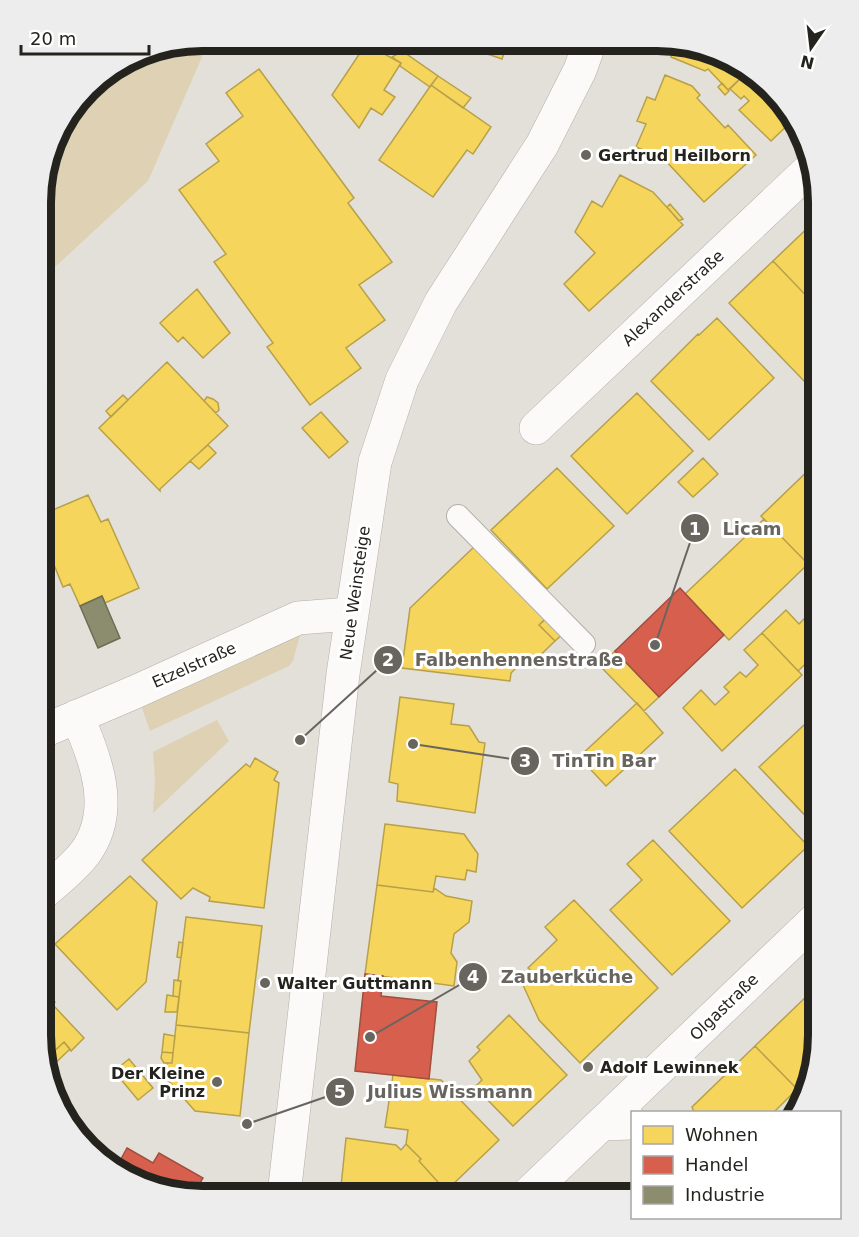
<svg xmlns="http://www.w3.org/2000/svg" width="859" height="1237" viewBox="0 0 859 1237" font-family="'DejaVu Sans',sans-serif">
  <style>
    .green { fill: #dfd1b4 }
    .homes { fill: #f6d55c; stroke: #b7a049; stroke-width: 1.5 }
    .shops { fill: #d6604d; stroke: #a14e3f; stroke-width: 1.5 }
    .industry { fill: #8c8c6e; stroke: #6d6c56; stroke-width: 1.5 }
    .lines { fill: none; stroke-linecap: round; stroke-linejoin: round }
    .lane-casing { stroke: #b1afaa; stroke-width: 24 }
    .street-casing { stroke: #b1afaa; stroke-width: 34 }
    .secondary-casing { stroke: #b1afaa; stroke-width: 34 }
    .lane { stroke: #fbfaf9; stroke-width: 22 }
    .street { stroke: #fbfaf9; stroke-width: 33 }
    .secondary { stroke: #fbfaf9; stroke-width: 33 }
    .poi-dot { fill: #68655f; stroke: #fff; stroke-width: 2 }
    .labels { text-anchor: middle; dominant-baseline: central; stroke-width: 6; stroke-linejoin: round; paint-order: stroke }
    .poi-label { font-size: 16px; font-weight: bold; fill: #25231e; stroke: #fff; text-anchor: start }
    .street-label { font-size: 16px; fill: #25231e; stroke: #fff }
    .rim { fill: none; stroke: #25231e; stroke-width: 8 }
    .leader { fill: none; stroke: #68655f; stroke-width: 2 }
    .callout-dot { fill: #68655f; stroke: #fff; stroke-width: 2 }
    .mark-label { font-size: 18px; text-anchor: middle; font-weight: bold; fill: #fff }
    .callout-label { font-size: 18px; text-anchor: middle; font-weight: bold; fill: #68655f; stroke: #fff; stroke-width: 6; stroke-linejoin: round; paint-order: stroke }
  </style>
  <rect width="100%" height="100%" fill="#e3e0d9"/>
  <path class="green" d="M202,41H209L148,181L42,279V181L62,122L96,80L150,49Z
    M300,635L293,661L289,666L150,731L141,705Z
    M217,720L229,741L153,813L155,782L153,752Z"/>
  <path class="homes" d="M450,41H508L502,59Z
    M671,42H678L748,71L728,90L708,69L705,71L671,57L676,44Z
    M366,44L401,63L384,90L395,97L382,115L371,108L359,128L332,95Z
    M399,53H405L438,76L430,87L400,66L401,63L392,57Z
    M259,69L354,198L348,203L392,262L359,285L385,320L346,348L361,368L310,405L267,347L273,343L214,262L226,254L179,190L219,161L206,144L243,116L226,93Z
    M748,71L755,74L793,120L771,141L739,110L749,101L744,96L741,99L730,89Z
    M665,75L692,86L700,95L697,98L725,128L728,125L756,155L704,202L664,159L636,147L646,124L637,121L647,97L655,100Z
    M438,76L471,98L463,108L431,85Z
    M722,83L729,91L725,95L718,87Z
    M431,85L491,127L473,154L467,150L433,197L379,160Z
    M620,175L653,192L683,225L589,311L564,284L595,253L575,232L592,201L602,207Z
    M670,204L683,219L679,221L667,207Z
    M816,220L818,223V308L773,261Z
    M773,261L818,308V314L814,319L818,324V369L805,382L729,303Z
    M197,289L230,333L203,358L183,337L178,342L160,323Z
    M717,318L774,378L709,440L651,381L698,334L699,335Z
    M167,362L228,426L160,489V491L99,428Z
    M637,393L693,451L627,514L571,456Z
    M123,395L128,400L111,417L106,411Z
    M207,397L213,399L218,403L219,410L216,413L204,401Z
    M321,412L348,442L329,458L302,428Z
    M208,445L216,453L199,469L190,461Z
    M703,458L718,474L693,497L678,482Z
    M818,461V552L807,563L761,516Z
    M557,468L614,526L547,589L491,530Z
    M88,495L101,522L108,519L139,588L105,603L102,596L80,606L70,584L63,587L50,555L42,559L41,557V515Z
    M764,519L808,564L729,640L685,594Z
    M476,545L547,618L539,625L555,641L528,667L522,662L511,673L510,681L402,668L410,608Z
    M818,599V652L798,671L762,633L786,610L799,624L812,611L809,607Z
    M548,616L564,633L555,641L539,625Z
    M762,633L802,675L722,751L683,708L701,690L715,705L729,692L724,687L740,672L746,677L758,665L744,650Z
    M615,651L659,697L644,711L600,666Z
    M400,697L454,704L451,724L469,726L479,742L485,743L475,813L397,801L398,784L389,782Z
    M637,703L663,733L606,786L579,757Z
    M818,712V829L759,767Z
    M255,758L278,772L274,780L279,783L264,908L209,901L210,897L193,888L181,899L142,860L246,764L250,767Z
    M735,769L808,846L742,908L669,831Z
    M385,824L464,834L478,854L476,872L467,870L465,880L436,876L433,892L377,885Z
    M653,840L730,921L672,975L610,910L642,880L627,864Z
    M130,876L157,902L146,982L117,1010L55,944Z
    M377,885L433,892L434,888L446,896L472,901L469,922L454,934L451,953L457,962L454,986L365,974Z
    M574,900L658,988L580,1063L539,1020L523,985L534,973L528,968L557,940L545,927Z
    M186,917L262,926L249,1033L176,1025L181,981H178Z
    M179,942L183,943L181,958L177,957Z
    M174,980L181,981L179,997L173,996Z
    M41,987L55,1002L53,1005L84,1038L71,1051L64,1042L46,1059L40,1035Z
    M811,992L818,1000V1046L806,1080L797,1089L755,1046Z
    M167,995L179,997L177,1012H165Z
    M509,1015L567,1075L513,1126L475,1087L482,1080L469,1061L480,1050L477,1047Z
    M176,1025L249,1033L240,1116L195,1111L166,1078L167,1063H172Z
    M164,1034L175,1036L173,1053L162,1052Z
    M64,1042L70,1049L49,1069L46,1059Z
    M755,1046L797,1089L774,1112H694L692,1107Z
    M162,1052L173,1053L172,1063H164L161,1058Z
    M129,1059L153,1088L138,1100L114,1071Z
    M393,1075L441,1080L499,1140L446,1191L419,1161L421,1159L406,1144L408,1130L385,1127Z
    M346,1138L396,1145L401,1150L406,1144L421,1159L419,1161L446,1191L441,1196H340Z"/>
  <path class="shops" d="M680,588L724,635L659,697L615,651Z
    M365,974L383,976L381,996L437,1002L429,1079L355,1071Z
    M127,1148L153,1163L159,1153L203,1178L197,1188L210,1195H182L116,1168Z"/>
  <path class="industry" d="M102,596L120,638L98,648L80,606Z"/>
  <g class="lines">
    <g class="lane-casing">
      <path id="lane" d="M458,516L584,644"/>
    </g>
    <g class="street-casing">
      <path id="street" d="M536,428L811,168
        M41,732L135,692L298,618L350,614
        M41,895C55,882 73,869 85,853C116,811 96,759 77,716
        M602,1124L632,1123"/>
    </g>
    <g class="secondary-casing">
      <path id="secondary" d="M284,1195L343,674L375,462L402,380L441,302L542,145L580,70L590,42
        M526,1196L818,917"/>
    </g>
    <use href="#lane" class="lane"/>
    <use href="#street" class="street"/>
    <use href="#secondary" class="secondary"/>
  </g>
  <g class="poi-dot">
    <circle cx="586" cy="155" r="6"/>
    <circle cx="265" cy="983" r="6"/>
    <circle cx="588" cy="1067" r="6"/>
    <circle cx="217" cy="1082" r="6"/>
  </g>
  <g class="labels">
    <g class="poi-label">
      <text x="598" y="155">Gertrud Heilborn</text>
      <text x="277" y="983">Walter Guttmann</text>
      <text x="600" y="1067">Adolf Lewinnek</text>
      <text x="205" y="1073" text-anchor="end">Der Kleine<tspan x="205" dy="18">Prinz</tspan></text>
    </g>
    <g class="street-label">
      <text transform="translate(673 298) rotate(-43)">Alexanderstraße</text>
      <text transform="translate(355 593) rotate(-82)">Neue Weinsteige</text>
      <text transform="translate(194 665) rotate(-24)">Etzelstraße</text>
      <text transform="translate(724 1007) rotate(-44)">Olgastraße</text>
    </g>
  </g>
  <path d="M0 0H859V1237H0ZM202 51H657A151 151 0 0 1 808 202V1035A151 151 0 0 1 657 1186H202A151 151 0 0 1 51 1035V202A151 151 0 0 1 202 51Z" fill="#eeeded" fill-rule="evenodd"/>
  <path class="rim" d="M202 51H657A151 151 0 0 1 808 202V1035A151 151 0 0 1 657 1186H202A151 151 0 0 1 51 1035V202A151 151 0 0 1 202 51Z"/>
  <path class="leader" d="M655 645L695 528M300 740L388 660M413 744L525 761M370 1037L473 977M247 1124L340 1092"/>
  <g class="callout-dot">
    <circle cx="655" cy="645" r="6"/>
    <circle cx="300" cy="740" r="6"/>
    <circle cx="413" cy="744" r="6"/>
    <circle cx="370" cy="1037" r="6"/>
    <circle cx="247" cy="1124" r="6"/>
    <circle cx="695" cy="528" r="15"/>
    <circle cx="388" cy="660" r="15"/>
    <circle cx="525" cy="761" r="15"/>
    <circle cx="473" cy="977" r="15"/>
    <circle cx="340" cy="1092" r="15"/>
  </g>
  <g class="mark-label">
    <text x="695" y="535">1</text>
    <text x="388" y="666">2</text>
    <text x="525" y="767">3</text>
    <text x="473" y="983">4</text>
    <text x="340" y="1098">5</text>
  </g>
  <g class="callout-label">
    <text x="752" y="535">Licam</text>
    <text x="519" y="666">Falbenhennenstraße</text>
    <text x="604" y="767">TinTin Bar</text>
    <text x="567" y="983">Zauberküche</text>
    <text x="450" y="1098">Julius Wissmann</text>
  </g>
  <rect x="631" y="1111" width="210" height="108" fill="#ffffff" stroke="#a8a7a5" stroke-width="1.5"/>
  <rect x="643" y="1126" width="30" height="18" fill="#f6d55c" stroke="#a8a7a5" stroke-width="1.5"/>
  <text x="685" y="1141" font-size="18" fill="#25231e">Wohnen</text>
  <rect x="643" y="1156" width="30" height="18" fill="#d6604d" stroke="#a8a7a5" stroke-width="1.5"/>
  <text x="685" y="1171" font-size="18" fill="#25231e">Handel</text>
  <rect x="643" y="1186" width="30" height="18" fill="#8c8c6e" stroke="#a8a7a5" stroke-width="1.5"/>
  <text x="685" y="1201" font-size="18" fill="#25231e">Industrie</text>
  <g transform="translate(811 48) rotate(194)" stroke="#ffffff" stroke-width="4.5" paint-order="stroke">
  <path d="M0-4.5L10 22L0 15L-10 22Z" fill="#25231e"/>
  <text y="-9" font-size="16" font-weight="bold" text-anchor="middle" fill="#25231e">N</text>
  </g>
  <path d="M21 45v9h128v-9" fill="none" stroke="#25231e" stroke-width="3"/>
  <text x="30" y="45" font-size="18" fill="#25231e" stroke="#ffffff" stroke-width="4.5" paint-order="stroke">20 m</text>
</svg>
